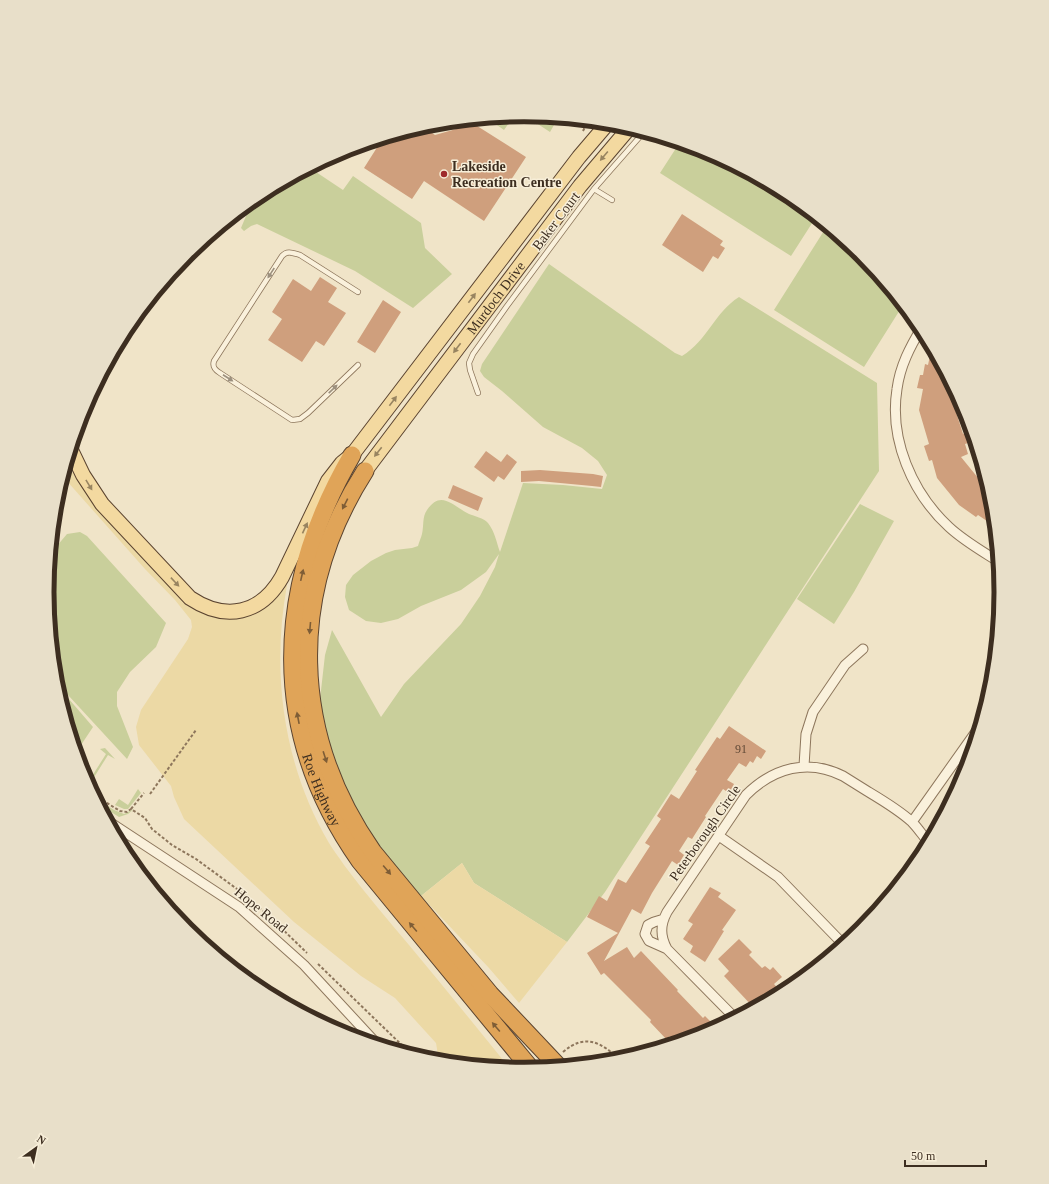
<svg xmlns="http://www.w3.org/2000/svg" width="1049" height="1184" viewBox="0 0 1049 1184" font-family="Georgia,serif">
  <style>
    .green { fill: #c9cf9b }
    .sand { fill: #ecd9a5 }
    .building { fill: #cf9f7d }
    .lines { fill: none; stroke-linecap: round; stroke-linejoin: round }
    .service-casing { stroke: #8d765c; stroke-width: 6 }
    .minor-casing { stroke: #8d765c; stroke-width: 11 }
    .primary-casing { stroke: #5b4430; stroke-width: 16 }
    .motorway-casing { stroke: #5b4430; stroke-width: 19 }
    .path { stroke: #8d765c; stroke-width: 2; stroke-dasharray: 3 2; stroke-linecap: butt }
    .service { stroke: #faf1dc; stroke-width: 4.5 }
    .minor { stroke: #faf1dc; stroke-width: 9 }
    .primary { stroke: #f3d9a0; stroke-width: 14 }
    .motorway { stroke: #e0a458; stroke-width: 17 }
    .oneway { fill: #988460 }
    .oneway2 { fill: #9c907e }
    .oneway3 { fill: #7e5d36 }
    .poi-dot { fill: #9e2a2b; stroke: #f7eed8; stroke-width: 1.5 }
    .labels { text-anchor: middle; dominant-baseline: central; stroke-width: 3; stroke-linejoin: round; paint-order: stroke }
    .number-label { font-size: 12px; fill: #624a37 }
    .poi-label { font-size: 14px; font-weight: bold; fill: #3d2e20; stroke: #f7eed8; text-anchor: start }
    .street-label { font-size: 14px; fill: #3d2e20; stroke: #f7eed8 }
    .rim { fill: none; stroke: #3d2e20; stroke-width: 5 }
  </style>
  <rect width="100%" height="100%" fill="#f0e4c8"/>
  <path class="green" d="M524,115H525L558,118L550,132Z
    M514,116L504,130L487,118Z
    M680,142L707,151L790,195L816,217L791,256L660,173Z
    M310,168L343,190L353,176L421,223L425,248L452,274L413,308L355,271L257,224L251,226L244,231L241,228L251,204L257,202L263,198L273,188Z
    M827,226L862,255L903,305L864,367L774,310Z
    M549,264L675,353L682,356C708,340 714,313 739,297L877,383L879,471L605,892L567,942L474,883L462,863L421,896L404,879L366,829L332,759L319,708L325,655L332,630L381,717L404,684L461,624L480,596L495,567L499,554L486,572L461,590L421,606L398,619L381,623L366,621L349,610L345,597L346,585L353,575L371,561L386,553L395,550L412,548L418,546C419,542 421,538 422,534C424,526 422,517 427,510C441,489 453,506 469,514C474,516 484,518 488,523C495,532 496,541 500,552L523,483L563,485L602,489L607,475L598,461L582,448L543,427L502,391L484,377L480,371L482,364Z
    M860,504L894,521L854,592L834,624L797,599Z
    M80,532L87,536L166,623L156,647L130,672L117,692V706L133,747L127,759L56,682L47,592L51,553L67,534Z
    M68,698L93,727L81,745L73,740L63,707Z
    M105,748L115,759L108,755L91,782L89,781L106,754L100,749Z
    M138,789L141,793L128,809H124L115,805L119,799L128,805Z
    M96,798L114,810L124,814L134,809L128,814L119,817L100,805Z"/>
  <path class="sand" d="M74,472L126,540L177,594L185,601L220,615L283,584L287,585C271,672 283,765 329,843C333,850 339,857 344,865C365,893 387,919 409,945C441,983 472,1022 503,1060L497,1067L439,1061L436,1043L395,998L361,976L294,922L184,819L174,797L171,786L139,745L136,727L141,710L188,639L192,627L191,620L175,600L145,569L66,480L65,478L70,473Z
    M462,863L474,883L567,942L519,1003L489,968L421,896Z"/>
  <path class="building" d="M474,124L526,157L484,221L424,181L412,199L364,168L383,138L422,126L435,135Z
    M682,214L723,241L720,245L725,248L718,259L713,256L703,272L662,245Z
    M320,277L337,288L328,302L346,313L324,346L316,341L302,362L268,340L282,319L272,312L293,279L311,291Z
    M383,300L401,312L375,353L357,342Z
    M932,346L958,395L955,409L963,434L965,433L968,443L965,444L968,454L961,457L983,484L987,478L993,499L996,527L978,515L976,517L959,505L937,478L932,460L929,461L924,446L929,444L919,410L923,389L917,388L920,375H923L925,364L928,365Z
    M486,451L501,462L507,454L517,462L504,480L498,476L494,482L474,467Z
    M540,470L593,474L603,476L601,487L592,486L539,481L521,482V471Z
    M453,485L483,498L478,511L448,498Z
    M729,726L766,751L761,759L757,756L753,763L750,761L746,767L739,763L727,780L734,784L729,793L723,789L705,816L706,817L692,839L688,837L679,851L684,855L678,865L672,861L652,893L641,914L632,909L604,961L627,947L634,958L641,951L678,990L677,991L703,1018L705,1016L717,1028L707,1033L676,1043L670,1036L667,1040L650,1022L651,1020L604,973L601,975L587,953L618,933L587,917L599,896L607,901L618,879L626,883L650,846L645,843L661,819L657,816L671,794L679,799L697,771L695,770L717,737L720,739Z
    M710,887L721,893L718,897L736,910L722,930L724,931L705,962L690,952L693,946L683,939L693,924L688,921Z
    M739,939L752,952L749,955L762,968L765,966L770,970L773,967L782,977L774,984L782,993L754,1008L724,976L729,971L718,959Z"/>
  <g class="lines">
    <g class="service-casing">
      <path id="service" d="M594,189L612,200
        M358,292L300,255C293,253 287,250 282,256L214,361C212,367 215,370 220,373L292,420L300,419L308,413L358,365
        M478,393L470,370L469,363L473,354L507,306L594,189L644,132"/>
    </g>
    <g class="minor-casing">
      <path id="minor" d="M922,327C910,347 900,366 897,389C889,439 912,493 949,527C964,541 982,551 999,562
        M804,766L806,734L813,712L845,665L863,649
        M108,821L239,907L304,965L377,1044
        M912,822L980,726
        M719,836L778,877L844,945
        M664,919L654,922L648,925L645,934L649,941L667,949
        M735,1018L667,949C660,936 660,925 667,912L746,795C773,768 808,758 843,776C851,781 859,786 867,791C882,800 899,810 912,822C918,828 923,836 929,843"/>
    </g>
    <g class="primary-casing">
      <g id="primary">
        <path d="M71,450L83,475L102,504L190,598C226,622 261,614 282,577L328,481L342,463L352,455L579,157L608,123"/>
        <path id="s1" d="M365,471L580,186L630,127"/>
      </g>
    </g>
    <g class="motorway-casing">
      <g id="motorway">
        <path id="s2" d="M352,455C274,589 269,732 360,861L531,1069"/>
        <path d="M365,471C287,593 290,733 373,852L490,994L558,1066"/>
      </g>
    </g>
    <path class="path" d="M583,131L588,121
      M150,794L196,730
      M94,795L120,811L127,812L131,809L145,818L152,829L172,845L196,859L237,889L271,918L307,953
      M131,809L144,793
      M318,964L411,1054
      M563,1052C585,1033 601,1042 620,1060"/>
    <use href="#service" class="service"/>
    <use href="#minor" class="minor"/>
    <use href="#primary" class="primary"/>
    <use href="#motorway" class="motorway"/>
  </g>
  <defs><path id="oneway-solid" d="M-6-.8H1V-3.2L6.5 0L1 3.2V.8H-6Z"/></defs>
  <g class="oneway">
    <use href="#oneway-solid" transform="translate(604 156) rotate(130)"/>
    <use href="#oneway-solid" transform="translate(472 298) rotate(-53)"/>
    <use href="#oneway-solid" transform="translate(457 348) rotate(127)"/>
    <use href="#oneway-solid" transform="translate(393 401) rotate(-53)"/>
    <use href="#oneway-solid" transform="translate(378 452) rotate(128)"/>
    <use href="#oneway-solid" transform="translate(89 485) rotate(59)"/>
    <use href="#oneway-solid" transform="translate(305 528) rotate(-65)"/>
    <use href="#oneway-solid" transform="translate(175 582) rotate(47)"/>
  </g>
  <g class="oneway2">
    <use href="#oneway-solid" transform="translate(271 273) rotate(123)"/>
    <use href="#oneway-solid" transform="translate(228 378) rotate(33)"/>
    <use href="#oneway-solid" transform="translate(333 389) rotate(-44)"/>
  </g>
  <g class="oneway3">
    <use href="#oneway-solid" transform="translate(345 504) rotate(117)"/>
    <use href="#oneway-solid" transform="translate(302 575) rotate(-77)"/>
    <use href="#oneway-solid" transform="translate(310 628) rotate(95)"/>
    <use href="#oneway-solid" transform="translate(298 718) rotate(-101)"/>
    <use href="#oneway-solid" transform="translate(325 757) rotate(72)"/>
    <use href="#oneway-solid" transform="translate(387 870) rotate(50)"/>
    <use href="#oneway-solid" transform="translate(413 927) rotate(-130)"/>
    <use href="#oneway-solid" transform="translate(496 1027) rotate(-130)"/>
  </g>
  <circle class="poi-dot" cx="444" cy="174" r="4"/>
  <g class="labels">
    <g class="number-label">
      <text x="741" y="749">91</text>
    </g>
    <g class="poi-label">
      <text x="452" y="166">Lakeside<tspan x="452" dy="16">Recreation Centre</tspan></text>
    </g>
    <g class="street-label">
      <text transform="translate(556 221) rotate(-53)">Baker Court</text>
      <text stroke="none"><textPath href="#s1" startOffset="217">Murdoch Drive</textPath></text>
      <text stroke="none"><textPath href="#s2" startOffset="350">Roe Highway</textPath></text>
      <text transform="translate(705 833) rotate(-55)">Peterborough Circle</text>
      <text transform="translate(261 910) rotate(39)">Hope Road</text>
    </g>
  </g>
  <path d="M0 0H1049V1184H0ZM54 592a470 470 0 1 1 940 0a470 470 0 1 1-940 0Z" fill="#e8dfc9" fill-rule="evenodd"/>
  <path class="rim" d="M54 592a470 470 0 1 1 940 0a470 470 0 1 1-940 0Z"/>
  <g transform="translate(36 1148) rotate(33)" stroke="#f7eed8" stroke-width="3" paint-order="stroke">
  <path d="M0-3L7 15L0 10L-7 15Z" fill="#3d2e20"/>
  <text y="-6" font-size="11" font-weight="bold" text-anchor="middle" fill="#3d2e20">N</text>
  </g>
  <path d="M905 1160v6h81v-6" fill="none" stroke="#3d2e20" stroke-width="2"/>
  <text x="911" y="1160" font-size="12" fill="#3d2e20" stroke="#f7eed8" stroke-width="3" paint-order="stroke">50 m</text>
</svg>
